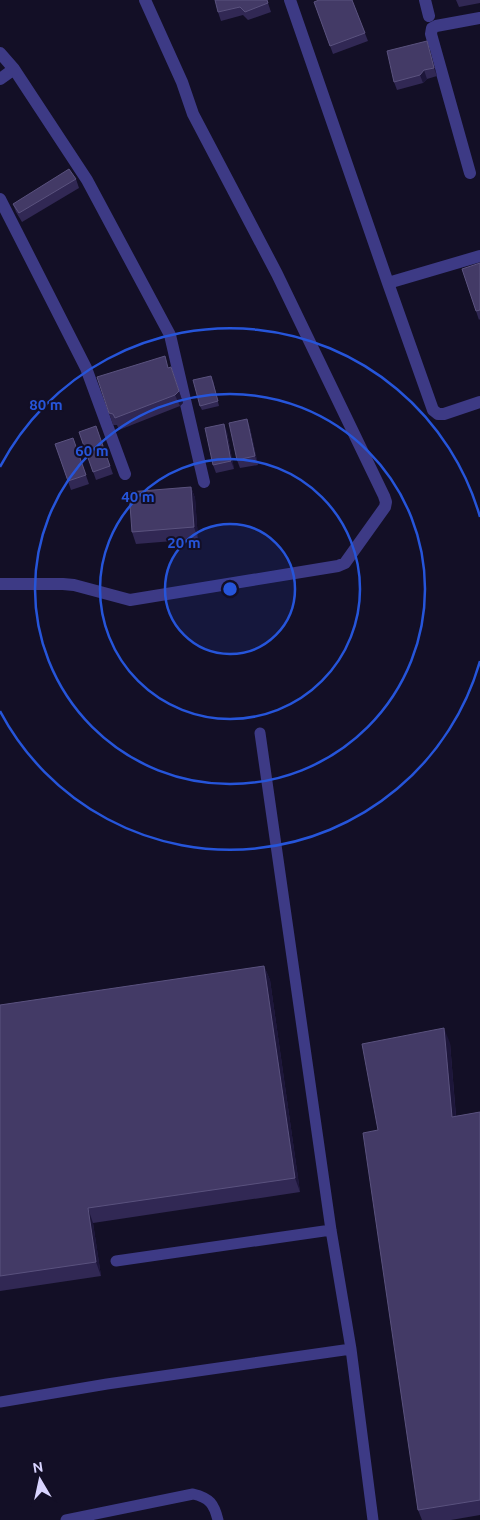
<svg xmlns="http://www.w3.org/2000/svg" width="480" height="1520" viewBox="0 0 480 1520" font-family="Ubuntu,sans-serif">
  <style>
    .lines { fill: none; stroke-linecap: round; stroke-linejoin: round }
    .lane { stroke: #3d3a85; stroke-width: 11 }
    .street { stroke: #3d3a85; stroke-width: 12 }
    .wall { fill: #312854 }
    .shaded-wall { fill: #1d163a }
    .building { fill: #433a66; stroke: #5a527e }
    .ring { fill: none; stroke: #2655da; stroke-width: 2.5 }
    .centre { fill: #2655da; stroke: #130f26; stroke-width: 2.5 }
    .ring-label { font-size: 15px; text-anchor: middle; font-weight: bold; fill: #2655da; stroke: #130f26; stroke-width: 4; stroke-linejoin: round; paint-order: stroke }
  </style>
  <rect width="100%" height="100%" fill="#130f26"/>
  <g class="lines">
    <path class="lane" d="M260,733L331,1230L351,1349L373,1520
      M116,1261L331,1230
      M0,1402L107,1384L351,1349
      M66,1520L193,1494C210,1498 214,1504 218,1520"/>
    <path class="street" d="M290,0L388,283L433,410L438,414H444L480,402
      M425,0L429,16
      M0,53L14,69L87,180L170,335L204,482
      M0,79L14,69
      M470,173L431,34L432,28L436,26L480,18
      M0,199L86,368L125,474
      M388,283L480,256
      M0,584H63L74,585L130,600L338,566L345,563L385,507L386,502L384,496L277,274L193,114L182,82L145,0"/>
  </g>
  <path class="wall" d="M267,0L271,12L248,20L243,15L221,21L218,12Z
    M352,0L368,41L333,54L314,2Z
    M456,0H480V3L459,7Z
    M430,50L437,76L427,79L423,83L397,90L394,82Z
    M76,179L79,188L22,222L16,212L13,204Z
    M480,263V319L479,320L462,269Z
    M171,367L183,403L180,406L119,430L117,425H113L109,413L169,368Z
    M213,380L219,406L202,410L200,406Z
    M247,419L250,428L258,465L240,468L237,460Z
    M96,426L113,474L96,480L79,432Z
    M227,432L234,469L216,473L213,465Z
    M73,438L89,484L71,490L55,444Z
    M191,487L195,498L198,539L136,544L132,532Z
    M264,966L270,980L300,1192L93,1223L101,1276L0,1291V1005Z
    M450,1043L456,1116L480,1112V1515L451,1520H422L418,1510L378,1130Z"/>
  <path class="shaded-wall" d="M427,41L430,50L437,76L434,68Z
    M424,70L427,79L423,83L420,75Z
    M171,367L183,403L180,406L175,395Z
    M247,419L250,428L258,465L255,456Z
    M224,424L227,432L234,469L231,461Z
    M191,487L195,498L198,539L194,527Z
    M264,966L270,980L300,1192L295,1178Z
    M444,1028L450,1043L457,1131L452,1117Z
    M88,1208L93,1223L101,1276L96,1262Z"/>
  <path class="building" d="M215,0H267L268,3L245,12L240,7L218,12Z
    M319,0H352L365,33L330,46L314,2Z
    M427,41L434,68L424,70L420,75L394,82L387,51Z
    M69,169L76,179L19,213L13,204Z
    M480,263V310L476,311L462,269Z
    M165,356L168,368L171,367L179,391L175,395L115,418L113,414L109,413L97,377Z
    M211,376L218,401L200,406L193,380Z
    M247,419L255,456L237,460L229,423Z
    M224,424L231,461L213,465L205,428Z
    M96,426L110,466L93,472L79,432Z
    M73,438L86,475L68,481L55,444Z
    M191,487L194,527L132,532L129,492Z
    M264,966L295,1178L88,1208L96,1262L0,1276V1005Z
    M444,1028L452,1117L480,1112V1500L418,1510L363,1133L378,1130L362,1044Z"/>
  <circle cx="230" cy="589" r="65" fill="#2655da" fill-opacity=".12"/>
  <g class="ring">
    <circle cx="230" cy="589" r="65"/>
    <circle cx="230" cy="589" r="130"/>
    <circle cx="230" cy="589" r="195"/>
    <path d="M480 661A260 260 0 0 1 0 711M0 467A260 260 0 0 1 480 517"/>
  </g>
  <circle cx="230" cy="589" r="8" class="centre"/>
  <g class="ring-label">
    <text x="46" y="410">80 m</text>
    <text x="92" y="456">60 m</text>
    <text x="138" y="502">40 m</text>
    <text x="184" y="548">20 m</text>
  </g>
  <g transform="translate(40 1480) rotate(351)" stroke="#130f26" stroke-width="4" paint-order="stroke">
  <path d="M0-4L9 19L0 12L-9 19Z" fill="#d9d4ff"/>
  <text y="-8" font-size="14" font-weight="bold" text-anchor="middle" fill="#d9d4ff">N</text>
  </g>
</svg>
